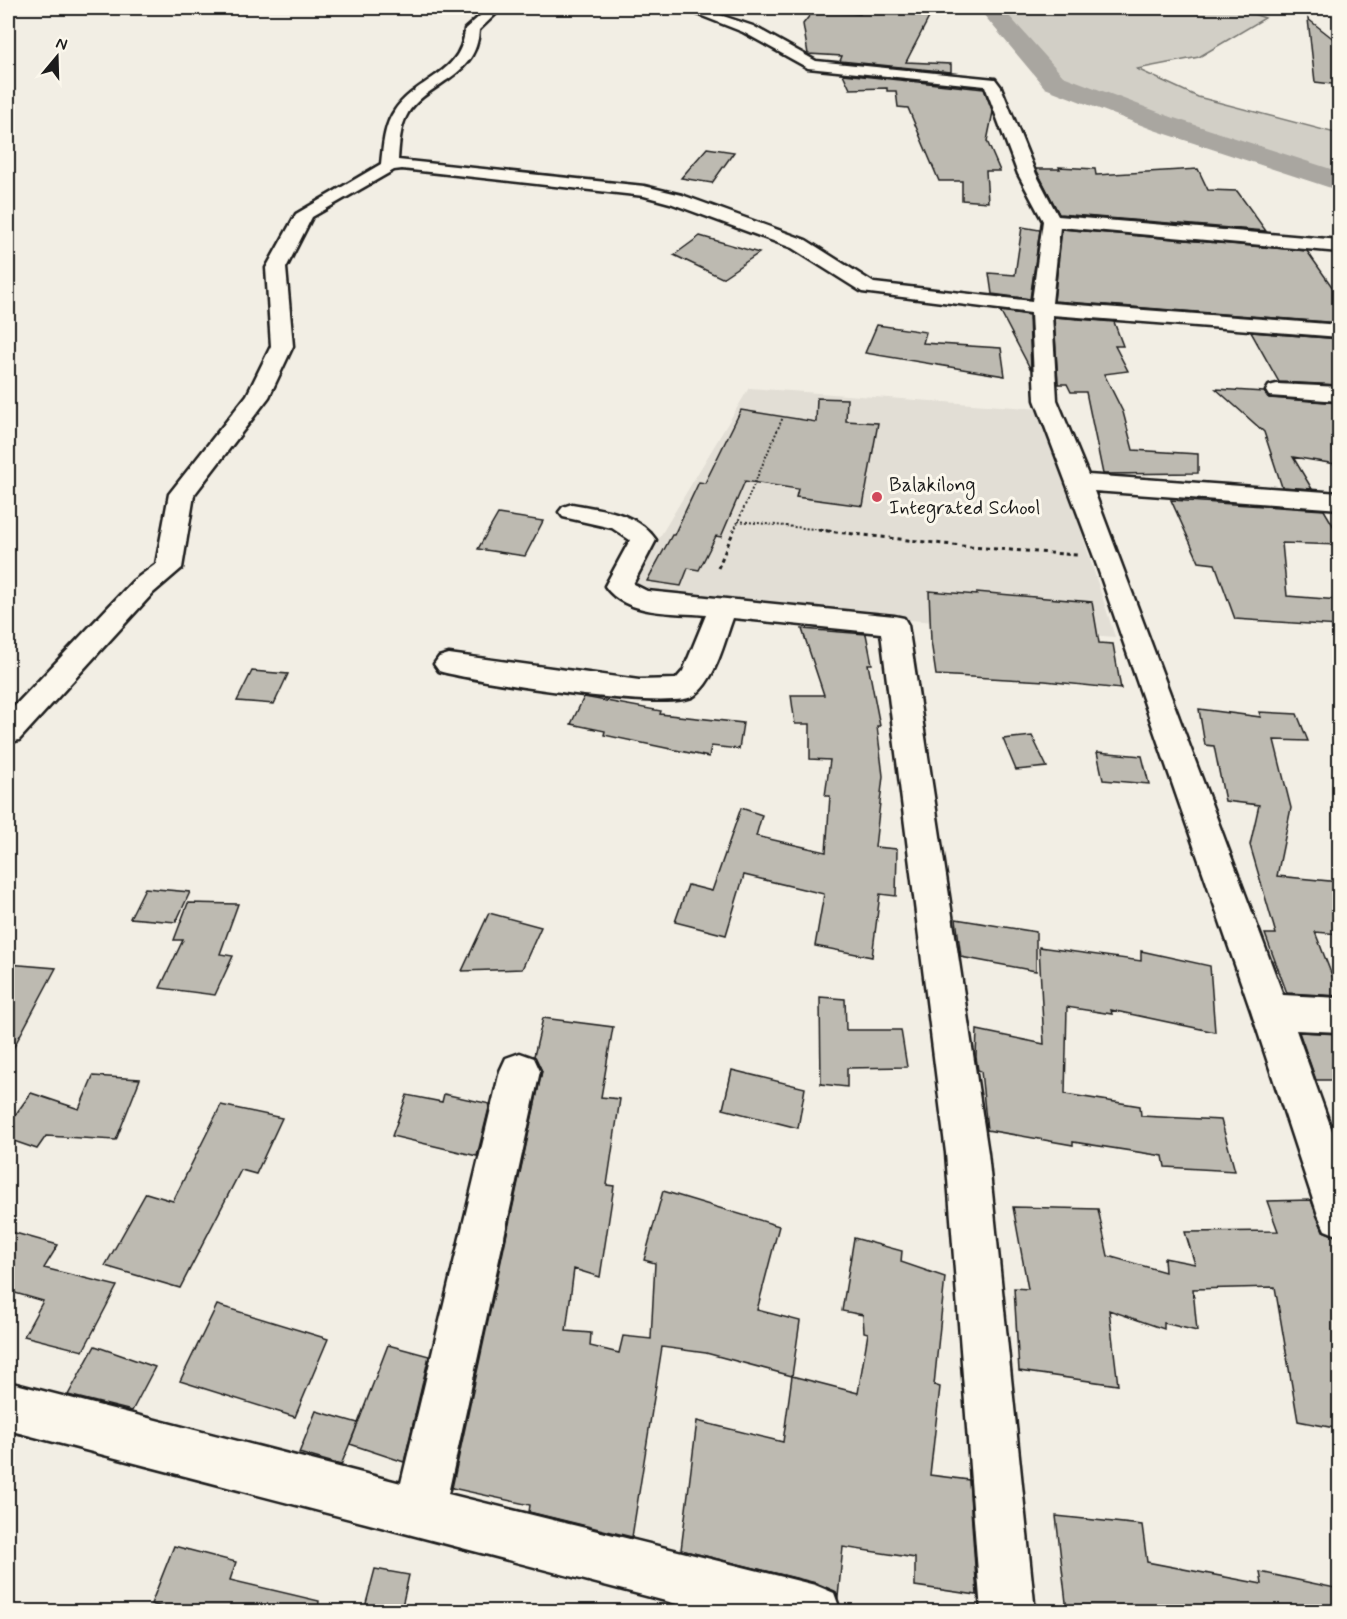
<svg xmlns="http://www.w3.org/2000/svg" width="1347" height="1619" viewBox="0 0 1347 1619" font-family="Mynerve,sans-serif">
  <style>
    .built { fill: #e2ded5 }
    .green { fill: #d2cfc6; stroke: #777671; stroke-width: 1.5 }
    .lines { fill: none; stroke-linecap: round; stroke-linejoin: round }
    .river { fill: #a9a6a0; fill-rule: evenodd }
    .building { fill: #bdbab1; stroke: #1c1c1c; stroke-width: 1.5 }
    .minor-casing { stroke: #1c1c1c; stroke-width: 5 }
    .path-far1 { stroke: #1c1c1c; stroke-width: 2; stroke-dasharray: 2 2; stroke-linecap: butt }
    .path { stroke: #1c1c1c; stroke-width: 3; stroke-dasharray: 4 4; stroke-linecap: butt }
    .minor { fill: #fbf7ec; fill-rule: evenodd }
    .poi-dot { fill: #d1495b; stroke: #fbf7ec; stroke-width: 2 }
    .labels { text-anchor: middle; dominant-baseline: central; stroke-width: 6; stroke-linejoin: round; paint-order: stroke }
    .far-poi-label { font-size: 20px; fill: #1c1c1c; stroke: #fbf7ec; text-anchor: start }
  </style>
  <rect width="100%" height="100%" fill="#f2eee4"/>
  <filter id="ink" filterUnits="userSpaceOnUse"><feTurbulence type="fractalNoise" baseFrequency=".0167" numOctaves="2"/><feDisplacementMap in="SourceGraphic" scale="12" xChannelSelector="R" yChannelSelector="G"/><feConvolveMatrix kernelMatrix="1 2 1 2 8 2 1 2 1" color-interpolation-filters="sRGB"/></filter>
  <g filter="url(#ink)">
    <path class="built" d="M749,388L1042,409L1115,637L850,615L687,595L631,585Z"/>
    <path class="green" d="M995,8H1236L1265,18L1199,57L1137,69L1198,97L1339,134V182L1164,124L1054,82Z"/>
    <g class="lines">
      <path class="river" d="M978,8H1002L1063,76L1174,118L1340,172V191L1154,130L1045,88Z"/>
    </g>
    <path class="building" d="M866,8H934L906,62L951,64V72L840,61L842,56L808,54L803,24L814,10L860,14Z
      M1308,19L1340,44V85L1315,82Z
      M843,74L984,89L993,112L987,141L1000,171H986L988,202L962,200V181H939L908,108L898,107L896,91H887V88L850,89Z
      M707,148L734,152L712,183L681,178Z
      M1059,167L1095,169L1096,175L1198,169L1208,190L1237,191L1266,231L1059,214L1036,169H1060Z
      M1022,227L1040,230L1030,299L992,294L989,273L1015,275Z
      M1062,229L1307,251L1340,298V323L1054,301Z
      M700,236L759,253L722,278L674,255Z
      M1000,311L1029,315L1031,370Z
      M1054,317L1114,322L1123,346H1115L1128,371L1104,374L1123,412L1133,450L1198,454V473L1103,474L1086,392H1071L1067,384H1058Z
      M877,325L926,332L923,343L1001,348L1005,376L865,353Z
      M1251,332L1340,339V385L1279,382Z
      M1216,389L1264,392L1269,398L1340,403V446H1333L1336,464L1293,457L1312,489L1282,487L1264,432Z
      M817,398L847,399L846,421L878,423L863,506L796,497L798,489L745,481L721,537L716,536L699,570L688,568L681,586L647,581L672,535H674L699,482L705,483L741,410L816,422Z
      M1171,500L1324,510L1340,537V545L1282,543L1287,596L1339,600V626L1235,619L1215,564L1199,562Z
      M498,514L543,521L525,556L478,549Z
      M929,591L977,595V592L1092,602L1099,643L1113,644L1121,689L1045,681L936,675L931,641Z
      M802,629L866,634L872,664H868L880,726H877L883,776L875,847L897,849L896,896L880,894L872,957L815,946L824,894L744,875L726,935L675,922L688,885L712,891L741,808L762,815L756,836L826,852L830,796H825L830,760L810,759V724H795L791,695H824Z
      M252,671L288,674L274,704L237,701Z
      M584,697L661,711L660,714L743,723L739,749L711,746L709,757L604,735L605,731L571,724Z
      M1199,709L1261,717L1259,712L1297,714L1308,741L1274,740L1291,808L1277,876L1340,882V934L1315,932L1340,996L1287,993L1265,934H1276L1250,845L1259,805L1225,801L1214,746L1205,745Z
      M1032,736L1047,767L1016,770L1003,739Z
      M1097,752L1142,756L1149,784L1103,780Z
      M145,888L190,892L176,922L130,918Z
      M188,903L238,904L220,954L233,956L215,995L160,988L183,940H174Z
      M489,913L541,927L522,969L462,971Z
      M956,919L1036,932V971L961,957Z
      M1039,947L1141,961V951L1210,966L1215,1032L1111,1010L1112,1014L1067,1007L1065,1094L1140,1106L1141,1116L1221,1120L1235,1171L1165,1167L1163,1156L1073,1142V1145L987,1130L981,1071L978,1070L976,1057L977,1030L1044,1044Z
      M8,964L56,968L8,1058Z
      M820,997L845,999L846,1030H901L907,1067L847,1068V1087L821,1084Z
      M543,1018L613,1027L601,1097L620,1099L607,1185L614,1186L600,1277L574,1269L566,1331L591,1333L590,1346L619,1353L623,1336L651,1339L655,1263L644,1260L663,1191L779,1226L757,1310L800,1321L792,1376L706,1353L662,1347L632,1537L529,1512L530,1505L452,1488L542,1071L534,1056Z
      M1299,1032L1340,1034V1080H1316Z
      M732,1070L805,1088L798,1128L723,1109Z
      M93,1076L140,1079L116,1140L46,1136L37,1149L8,1139V1125L31,1093L79,1109Z
      M444,1094L490,1104L477,1156L392,1136L407,1095L442,1102Z
      M221,1105L282,1118L256,1174L241,1170L180,1288L105,1266L146,1193L173,1201Z
      M1311,1200L1323,1231L1340,1238V1429L1298,1421L1275,1287L1193,1289L1197,1331L1164,1323V1329L1109,1310L1118,1385L1019,1371L1014,1288L1028,1289L1013,1207L1098,1209L1108,1256L1165,1272L1164,1258L1195,1264L1185,1232L1278,1231L1267,1201Z
      M8,1231L58,1245L44,1268L117,1286L83,1351L24,1336L43,1301L8,1291Z
      M854,1238L902,1251L901,1262L945,1277L934,1385L940,1387L930,1475L969,1480L977,1595L915,1586V1558L843,1547L838,1597L835,1591L816,1583L681,1550L697,1421L783,1442L792,1376L858,1393L868,1333L864,1332L863,1315L842,1311Z
      M217,1305L328,1339L295,1417L180,1381Z
      M388,1345L429,1356L404,1462L350,1444Z
      M95,1346L155,1367L132,1411L68,1395Z
      M316,1411L358,1423L341,1465L299,1453Z
      M1056,1516L1142,1525L1147,1562L1262,1584L1260,1572L1340,1589V1611H1067Z
      M174,1546L236,1562L230,1580L319,1601L318,1611H176L151,1604Z
      M375,1569L409,1575L401,1611H364Z"/>
    <g class="lines">
      <g class="minor-casing">
        <path id="minor" d="M489,8H502L479,30C476,79 430,80 408,113C400,126 399,145 398,160L644,186L682,195L806,240L874,283L1032,301L1043,221L1018,174L985,86L808,68L743,32L682,8H699L753,26L816,61L995,79L1001,87L1036,174L1058,216L1340,240V252L1060,227L1052,303L1340,325V337L1052,315L1057,400L1088,475L1340,493V509L1094,491L1283,995L1340,998V1032L1296,1030L1340,1153V1236L1325,1230L1318,1215L1251,1011L1094,557L1035,400L1031,313L862,292L792,248L670,203L644,196L402,169L394,170L312,217L286,268L293,346L269,397L194,495L182,568L153,593L19,740L8,743V713L133,581L156,564L169,494L247,395L271,346L266,268L296,214L381,164C383,146 384,125 395,110C418,77 462,75 465,29Z
          M1277,384L1340,387V401L1269,396L1266,391L1269,386Z
          M572,504C603,510 637,512 656,540L633,584L647,591L894,616L904,618L908,625L988,1153L1035,1612H981L946,1153L881,633L733,618C724,642 716,679 695,695C674,713 472,681 439,671L434,664L439,657L449,654L639,680L676,679L683,671L706,615C674,612 625,616 605,586L630,540L612,528L563,517L559,512L563,507Z
          M520,1053L534,1058L540,1071L448,1494L815,1585L834,1593L841,1612H708L8,1430V1382L401,1483L500,1071L506,1058Z"/>
      </g>
      <path class="path-far1" d="M738,521L832,531
        M734,531L783,417"/>
      <path class="path" d="M818,530L971,547L1077,555
        M718,568L734,530"/>
      <use href="#minor" class="minor"/>
    </g>
  </g>
  <circle class="poi-dot" cx="877" cy="497" r="6"/>
  <g class="labels">
    <g class="far-poi-label">
      <text x="889" y="485">Balakilong<tspan x="889" dy="23">Integrated School</tspan></text>
    </g>
  </g>
  <rect width="1347" height="1619" fill="none" stroke="#fbf7ec" stroke-width="30"/>
  <rect x="15" y="15" width="1317" height="1589" fill="none" stroke="#1c1c1c" stroke-width="2" filter="url(#ink)"/>
  <g transform="translate(57 57) rotate(19)" stroke="#fbf7ec" stroke-width="4.5" paint-order="stroke">
  <path d="M0-4.5L10 22L0 15L-10 22Z" fill="#1c1c1c"/>
  <text y="-9" font-size="16" font-weight="bold" text-anchor="middle" fill="#1c1c1c">N</text>
  </g>
</svg>
